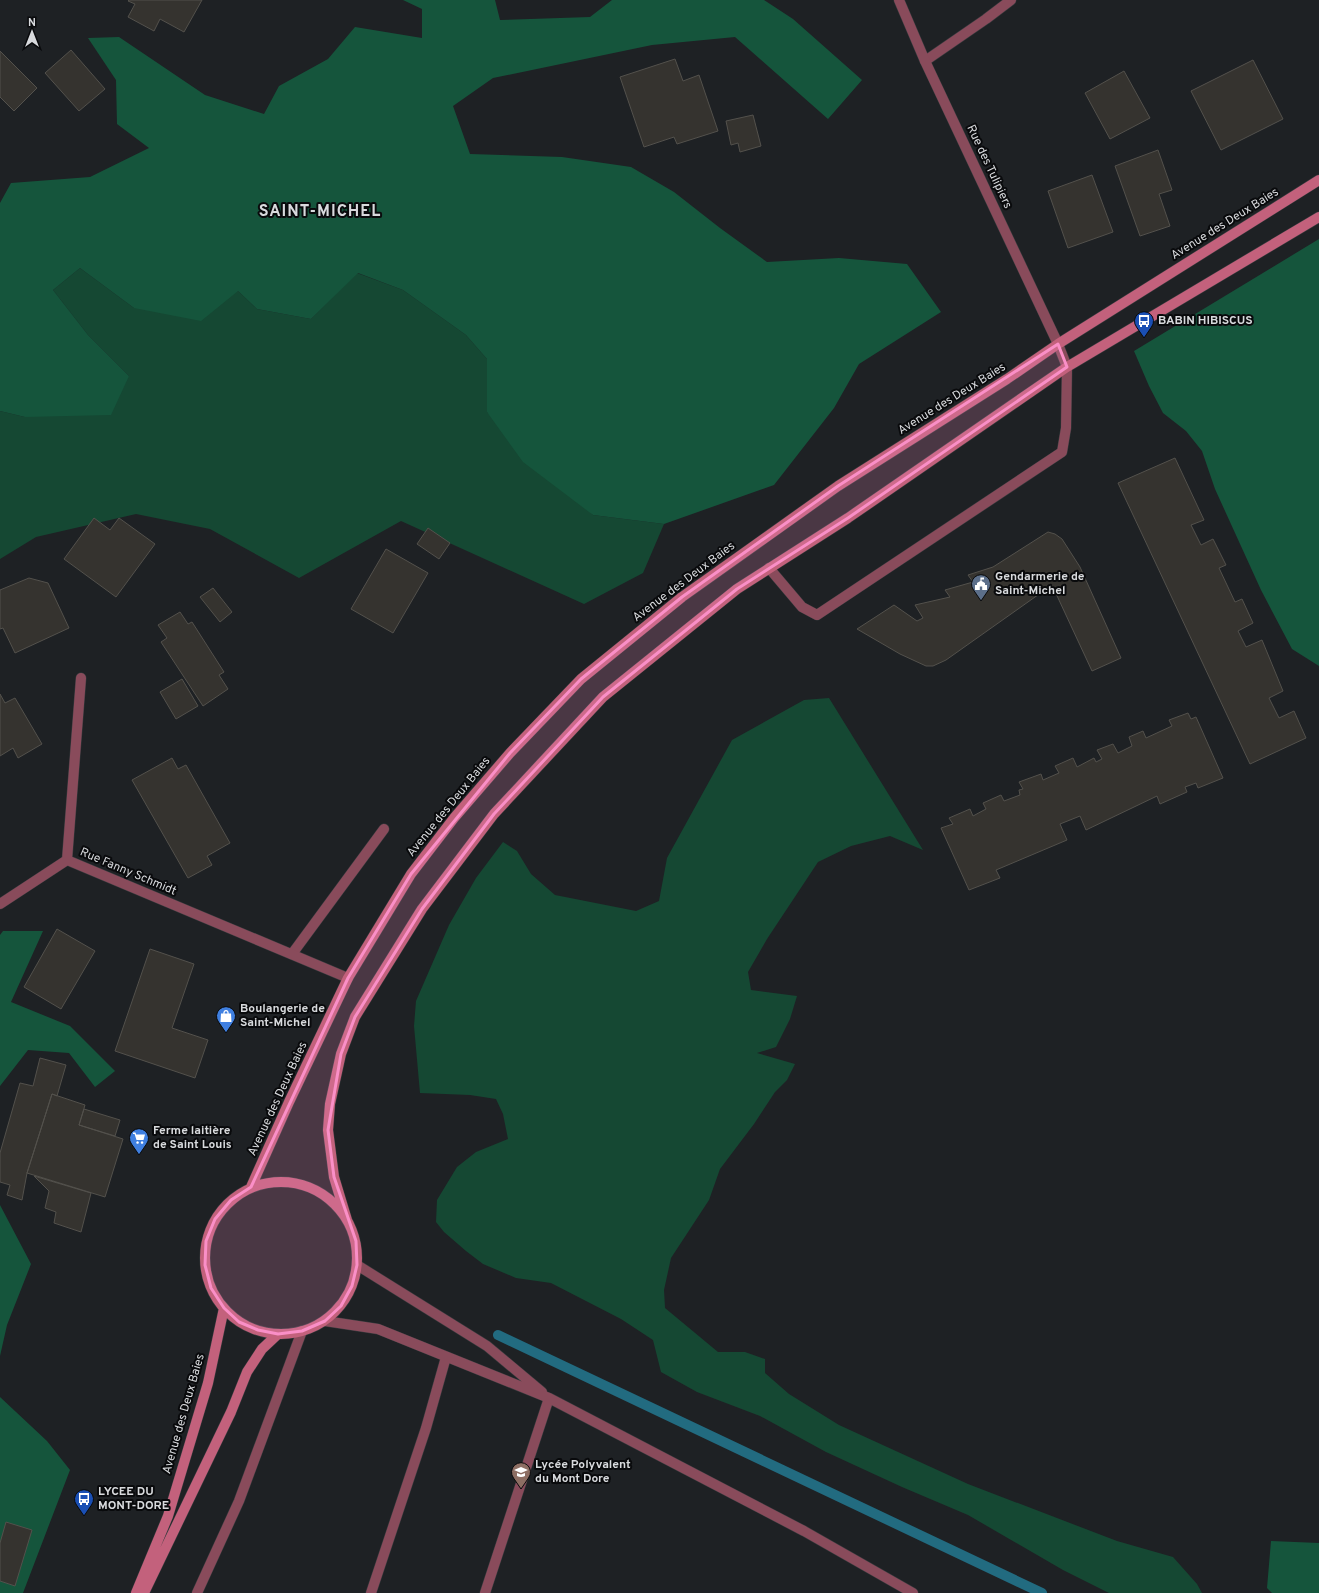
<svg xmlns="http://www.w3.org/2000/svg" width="1319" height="1593" viewBox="0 0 1319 1593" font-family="Overpass,sans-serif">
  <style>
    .green { fill: #154833 }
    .forest { fill: #15553c }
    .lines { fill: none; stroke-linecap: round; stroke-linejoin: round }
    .stream { stroke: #226b80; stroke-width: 10 }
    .building { fill: #35332f; stroke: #53514c }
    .service-casing { stroke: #383b3e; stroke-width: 11 }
    .minor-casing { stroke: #383b3e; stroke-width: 11 }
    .tertiary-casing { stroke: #383b3e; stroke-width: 11 }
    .secondary-casing { stroke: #383b3e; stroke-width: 11 }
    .service { stroke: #894b5b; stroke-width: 10 }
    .minor { stroke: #894b5b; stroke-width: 10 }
    .tertiary { stroke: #894b5b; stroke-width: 10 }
    .secondary { stroke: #c3617c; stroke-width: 10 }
    .marked { fill: #fa8fc7; fill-opacity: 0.2; stroke: #fa8fc7; stroke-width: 3; stroke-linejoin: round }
    .labels { text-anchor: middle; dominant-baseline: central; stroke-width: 4; stroke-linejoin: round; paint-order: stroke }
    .street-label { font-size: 12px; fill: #d8dadd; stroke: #090a0c }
    .poi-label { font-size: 12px; font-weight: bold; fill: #d8dadd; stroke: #090a0c; text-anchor: start }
    .district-label { font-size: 16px; font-weight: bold; letter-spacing: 1px; fill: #d8dadd; stroke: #090a0c }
  </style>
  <rect width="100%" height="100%" fill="#1e2124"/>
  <path class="green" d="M80,268L134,308L238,291L257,309L311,319L357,273L403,290L466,335L487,359V412L593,515L664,524L643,573L584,604L401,521L299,578L210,529L136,514L36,537L0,559V411L25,417L129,376L88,335L53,290Z
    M829,698L923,850L890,836L851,846L818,862L767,939L748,972L751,990L797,996L790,1019L776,1047L757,1053L795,1064L787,1080L775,1092L754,1124L720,1169L709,1200L671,1258L664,1290L665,1308L718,1352H745L765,1359V1373L789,1394L839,1425L968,1484L1117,1541L1173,1557L1197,1584L1202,1593H1109L1063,1570L968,1515L902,1487L826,1452L760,1416L697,1392L661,1372L653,1340L621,1319L551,1283L516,1278L483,1264L466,1251L444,1232L436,1222L437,1200L457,1167L476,1152L508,1139L503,1114L496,1099L470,1095L420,1093L414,1026L416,1001L449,925L476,878L503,842L517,851L531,874L555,895L636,911L659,901L667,858L732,740L804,700Z"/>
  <path class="forest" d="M403,0H495L500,20L590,17L612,0H764L793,19L862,80L828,119L735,37L652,45L493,78L453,106L470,154L562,157L631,167L674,192L720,228L767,262L839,258L907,264L941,312L859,364L834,408L774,485L664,524L593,515L523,462L487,412V359L466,335L403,290L358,273L311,319L257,309L238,291L201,321L134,308L80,268L53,290L88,335L129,376L111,415L25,417L0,411V203L11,183L90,177L149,148L117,124L116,80L88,38L119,37L205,95L264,114L279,86L328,59L355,27L422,38V9Z
    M1319,239V666L1292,649L1261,590L1215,489L1202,451L1186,431L1163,413L1149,386L1134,351Z
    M3,931H43L11,1002L70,1026L115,1071L95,1087L69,1053L28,1050L0,1086V935Z
    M0,1205L31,1264L7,1325L0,1356Z
    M0,1397L47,1441L70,1470L23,1593H0Z
    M1271,1541L1319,1543V1593H1272L1267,1588Z"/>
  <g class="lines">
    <path class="stream" d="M498,1335L1042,1593"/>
  </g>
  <path class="building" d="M129,0H202L184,32L160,19L154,31L128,17L135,4L128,1Z
    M71,50L105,89L79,111L45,73Z
    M0,51L37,88L14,111L0,97Z
    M675,59L683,81L699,75L718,131L677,144L674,137L644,147L620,77Z
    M1253,60L1283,119L1221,150L1191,91Z
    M1124,71L1150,118L1110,139L1085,93Z
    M753,115L761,146L740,152L738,143L731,145L726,121Z
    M1158,150L1172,190L1159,194L1170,226L1140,236L1115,166Z
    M1092,175L1113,232L1068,248L1048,191Z
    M1175,458L1204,520L1191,525L1201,545L1213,539L1226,565L1219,568L1235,602L1242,599L1253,623L1238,631L1246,647L1262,640L1283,691L1269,698L1279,718L1294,711L1306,738L1250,764L1118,483Z
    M94,518L110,530L119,518L155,544L116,597L64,559Z
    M428,528L450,543L439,559L417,544Z
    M1048,532L1055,534L1062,539L1080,567L1121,658L1092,671L1052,585L946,660L933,666H926L900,654L857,629L894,605L917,621L923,618L915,605L950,597L945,590L973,582L968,575L993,567Z
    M386,549L428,573L393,633L351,609Z
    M29,578L48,583L69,628L15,653L3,628L0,629V590Z
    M213,588L232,612L220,622L200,597Z
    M180,612L188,624L192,622L224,672L219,675L228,689L203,706L161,642L167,638L158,625Z
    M182,679L198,706L176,719L160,692Z
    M0,694L5,703L15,698L42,744L18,758L13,748L0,756Z
    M1188,713L1191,719L1196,717L1223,778L1198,788L1196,783L1185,787L1187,792L1160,804L1157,796L1086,830L1080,816L1060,824L1067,840L996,870L1000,878L969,890L941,828L953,824L949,818L970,809L973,816L986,809L983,803L1001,795L1004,801L1020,795L1019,790L1023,789L1019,782L1041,774L1043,780L1059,773L1055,766L1073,758L1077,767L1094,758L1096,762L1102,759L1097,750L1113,744L1118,753L1132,746L1129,737L1143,731L1146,738L1172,726L1169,720Z
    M172,758L178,769L186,765L230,843L207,856L212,865L188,878L132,780Z
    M57,929L95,951L61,1009L24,987Z
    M150,949L194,964L172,1028L208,1040L195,1078L115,1051Z
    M40,1058L66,1065L57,1096L52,1094L27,1173L22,1200L7,1195L10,1185L0,1182V1153L20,1083L33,1086Z
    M52,1094L85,1105L79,1125L123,1139L105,1197L27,1173Z
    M84,1109L120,1120L115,1136L79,1125Z
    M34,1176L91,1193L81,1232L54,1223L56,1212L45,1208L49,1191Z
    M6,1522L32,1530L15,1586L0,1581V1543Z"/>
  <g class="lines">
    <g class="service-casing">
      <path id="service" d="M769,568L802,607L817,615L1062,452L1066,428L1067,367
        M292,954L384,829
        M357,1265L487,1346L542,1392
        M325,1321L378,1329L549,1398L804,1531L913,1593
        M371,1593L426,1428L446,1357
        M485,1593L549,1398"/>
    </g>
    <g class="minor-casing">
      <path id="minor" d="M925,61L986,19L1011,0
        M1058,344L1067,367
        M81,678L67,860L348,978
        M0,904L67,860
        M197,1593L239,1501L302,1331"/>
    </g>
    <g class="tertiary-casing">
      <path id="tertiary" d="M899,0L925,61L1058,344"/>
    </g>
    <g class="secondary-casing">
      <path id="secondary" d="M205 1258a76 76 0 1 1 152 0a76 76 0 1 1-152 0Z
        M251,1187L289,1102L348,978L411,874L454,818L510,753L581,679L682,597L838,486L1007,379L1058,344L1319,180
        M347,1220L334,1177L328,1130L330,1104L341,1054L355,1017L422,909L494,814L603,697L737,589L848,518L1067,367L1319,217
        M136,1593L168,1516L208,1383L224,1308
        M144,1593L231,1412L247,1372L262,1349L278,1334"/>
    </g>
    <use href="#service" class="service"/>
    <use href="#minor" class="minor"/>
    <use href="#tertiary" class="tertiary"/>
    <use href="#secondary" class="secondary"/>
  </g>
  <path class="marked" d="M1058,344L1067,367L848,518L737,589L603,697L494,814L422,909L355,1017L341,1054L328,1130L334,1177L356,1241L357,1265L352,1286L341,1306L325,1321L302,1331L278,1334L258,1330L239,1322L224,1308L211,1288L205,1265L206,1241L215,1219L231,1200L251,1187L348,978L411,874L510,753L581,679L682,597L838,486Z"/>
  <defs>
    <g id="bus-pin" transform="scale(1)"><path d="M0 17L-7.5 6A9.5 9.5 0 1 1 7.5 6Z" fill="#1a4fb4" stroke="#090a0c"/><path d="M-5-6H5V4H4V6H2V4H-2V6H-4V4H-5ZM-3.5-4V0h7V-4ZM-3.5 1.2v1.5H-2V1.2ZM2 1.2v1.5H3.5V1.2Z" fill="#fff"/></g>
    <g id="civic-pin" transform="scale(1)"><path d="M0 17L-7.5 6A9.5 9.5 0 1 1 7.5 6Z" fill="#5c6f8a" stroke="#090a0c"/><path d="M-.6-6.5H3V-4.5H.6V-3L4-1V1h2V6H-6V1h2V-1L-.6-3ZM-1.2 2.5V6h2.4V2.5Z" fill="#fff"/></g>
    <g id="shop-pin" transform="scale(1)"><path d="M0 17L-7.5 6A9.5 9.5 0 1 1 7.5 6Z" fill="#3f7fe0" stroke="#090a0c"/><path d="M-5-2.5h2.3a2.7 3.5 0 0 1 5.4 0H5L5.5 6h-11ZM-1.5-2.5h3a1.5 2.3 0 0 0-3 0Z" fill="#fff"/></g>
    <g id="supermarket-pin" transform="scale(1)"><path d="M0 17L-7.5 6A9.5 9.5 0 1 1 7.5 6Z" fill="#3f7fe0" stroke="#090a0c"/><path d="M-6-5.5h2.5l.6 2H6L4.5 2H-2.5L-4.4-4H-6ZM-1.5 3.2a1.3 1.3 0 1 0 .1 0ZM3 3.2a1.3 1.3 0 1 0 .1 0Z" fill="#fff"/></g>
    <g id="university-pin" transform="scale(1)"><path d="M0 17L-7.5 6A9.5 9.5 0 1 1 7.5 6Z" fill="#8d6e63" stroke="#090a0c"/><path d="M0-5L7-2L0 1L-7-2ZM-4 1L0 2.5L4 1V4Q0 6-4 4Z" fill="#fff"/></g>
  </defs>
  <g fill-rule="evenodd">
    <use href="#bus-pin" x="1144" y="321"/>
    <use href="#civic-pin" x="981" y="584"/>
    <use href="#shop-pin" x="226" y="1016"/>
    <use href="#supermarket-pin" x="139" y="1138"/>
    <use href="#university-pin" x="521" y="1472"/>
    <use href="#bus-pin" x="84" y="1499"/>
  </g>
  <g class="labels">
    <g class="street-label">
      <text transform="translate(989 167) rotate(65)">Rue des Tulipiers</text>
      <text transform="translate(1225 224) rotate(-32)">Avenue des Deux Baies</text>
      <text transform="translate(952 399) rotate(-32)">Avenue des Deux Baies</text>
      <text transform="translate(684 582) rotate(-37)">Avenue des Deux Baies</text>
      <text transform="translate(449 807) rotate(-51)">Avenue des Deux Baies</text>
      <text transform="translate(128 872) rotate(23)">Rue Fanny Schmidt</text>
      <text transform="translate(278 1099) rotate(-65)">Avenue des Deux Baies</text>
      <text transform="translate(184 1414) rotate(-74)">Avenue des Deux Baies</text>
    </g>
    <g class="poi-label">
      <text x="1158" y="321">BABIN HIBISCUS</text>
      <text x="995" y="577">Gendarmerie de<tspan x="995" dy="14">Saint-Michel</tspan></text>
      <text x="240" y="1009">Boulangerie de<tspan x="240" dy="14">Saint-Michel</tspan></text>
      <text x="153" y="1131">Ferme laitière<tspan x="153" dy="14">de Saint Louis</tspan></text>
      <text x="535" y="1465">Lycée Polyvalent<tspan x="535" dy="14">du Mont Dore</tspan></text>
      <text x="98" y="1492">LYCEE DU<tspan x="98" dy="14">MONT-DORE</tspan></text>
    </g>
    <g class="district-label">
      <text x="320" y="212">SAINT-MICHEL</text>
    </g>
  </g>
  <g transform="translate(32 32)" stroke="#090a0c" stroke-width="3" paint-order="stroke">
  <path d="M0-3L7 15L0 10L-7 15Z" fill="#d8dadd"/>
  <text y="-6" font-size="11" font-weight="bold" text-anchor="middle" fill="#d8dadd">N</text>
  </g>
</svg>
